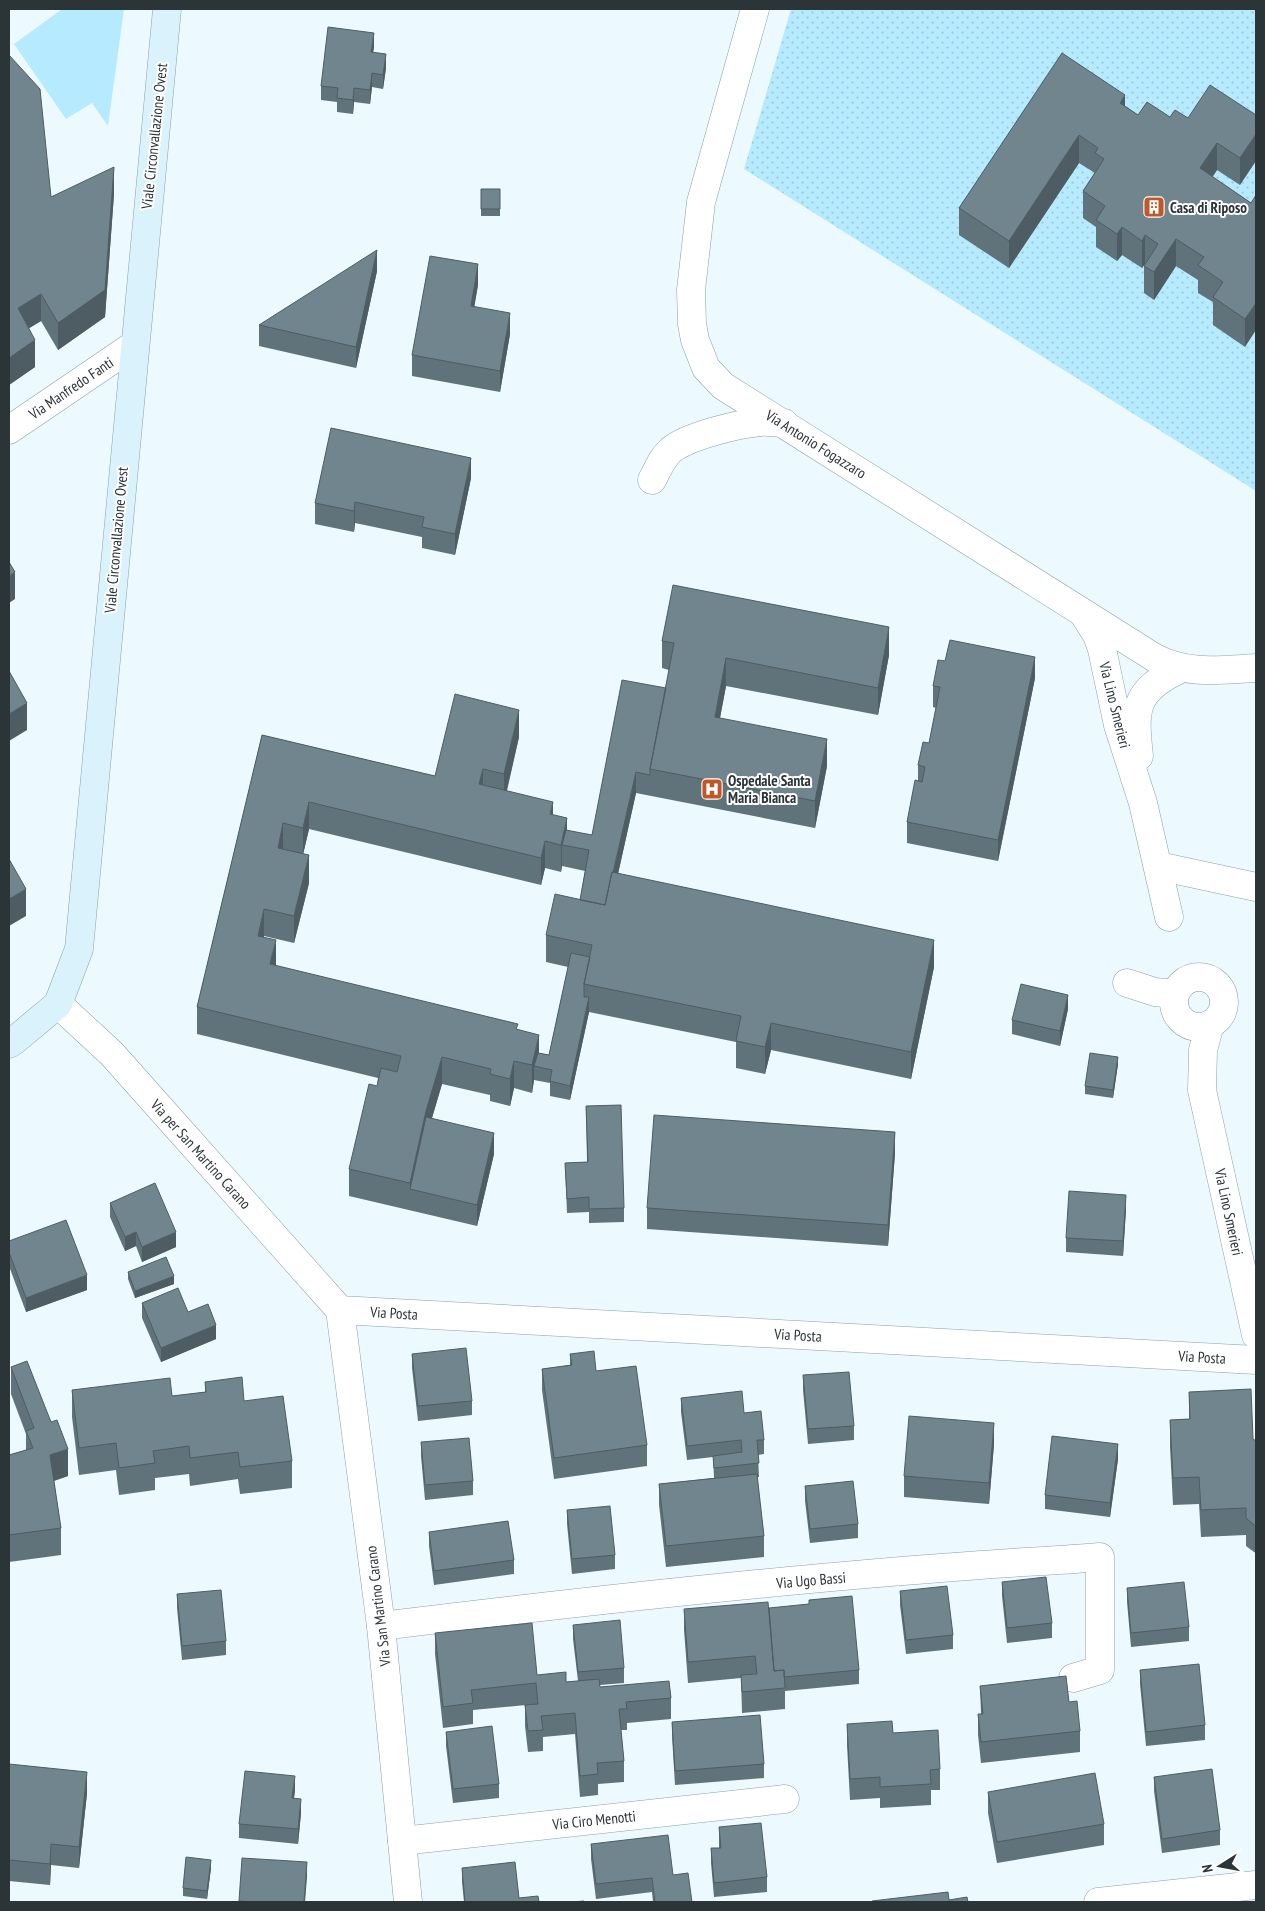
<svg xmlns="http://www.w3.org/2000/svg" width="1265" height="1911" viewBox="0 0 1265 1911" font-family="'PT Sans Narrow',sans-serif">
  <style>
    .green { fill: #b6eaff }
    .park { fill: url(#park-dots) }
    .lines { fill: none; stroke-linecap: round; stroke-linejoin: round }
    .minor-casing { stroke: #8ba1a9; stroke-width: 29 }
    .tertiary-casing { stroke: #8ba1a9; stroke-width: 29 }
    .secondary-casing { stroke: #8ba1a9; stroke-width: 29 }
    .minor { stroke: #fff; stroke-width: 28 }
    .tertiary { stroke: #fff; stroke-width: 28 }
    .secondary { stroke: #daf2fb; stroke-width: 28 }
    .wall { fill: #60727a; fill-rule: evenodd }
    .shaded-wall { fill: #4e5d63 }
    .building { fill: #70858e; stroke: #4e5d63 }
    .labels { text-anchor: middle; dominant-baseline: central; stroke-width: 4; stroke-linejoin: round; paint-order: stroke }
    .street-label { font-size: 15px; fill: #2b3437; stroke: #fff }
    .poi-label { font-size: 15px; font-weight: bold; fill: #2b3437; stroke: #fff; text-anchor: start }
  </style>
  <defs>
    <pattern id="park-dots" width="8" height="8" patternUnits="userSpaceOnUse" patternTransform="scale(1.25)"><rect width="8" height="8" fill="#b6eaff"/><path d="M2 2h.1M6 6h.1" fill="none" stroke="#9dc9db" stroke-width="1.8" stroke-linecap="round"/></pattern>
  </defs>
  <rect width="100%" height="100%" fill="#ecfaff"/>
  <path class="green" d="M62,9H124L108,126L92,103L66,119L14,44Z"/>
  <path class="park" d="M791,9H1256V491L744,169Z"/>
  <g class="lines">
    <g class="minor-casing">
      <path id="minor" d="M755,9L701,202L691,290L692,324L695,340L706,368L723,386L1155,658C1188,675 1220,670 1256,668
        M9,430L134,345
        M652,480C658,469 662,458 671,450C688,436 738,424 760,422C768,421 776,423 784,423
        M1083,613L1097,635L1102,649L1118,725L1143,803L1169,917
        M1139,756C1134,710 1133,691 1180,669
        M1158,866L1256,887
        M1174 1002a25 25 0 1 1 50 0a25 25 0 1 1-50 0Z
        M1127,983L1155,992L1175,994
        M1210,1024L1203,1050L1202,1090L1256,1335
        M381,1626C576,1602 772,1580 968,1566C1012,1562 1057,1561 1100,1557V1670L1073,1678
        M402,1841L785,1799
        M1098,1902L1256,1885"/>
    </g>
    <g class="tertiary-casing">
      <path id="tertiary" d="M58,1004L112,1054L340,1310
        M340,1310L1256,1360
        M340,1310L381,1626L408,1902"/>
    </g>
    <g class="secondary-casing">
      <path id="secondary" d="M9,1044L15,1040L58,1004L79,949L167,9"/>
    </g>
    <use href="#minor" class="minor"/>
    <use href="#tertiary" class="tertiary"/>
    <use href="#secondary" class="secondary"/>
  </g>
  <path class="wall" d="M374,47L373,52L386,68L383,89L372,87L370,104L354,102L353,114L337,112V102L321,100V86Z
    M1125,106L1138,115L1188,118L1256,115L1240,185L1217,170L1212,177L1251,203L1245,347L1213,325V302L1198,293V280L1176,266L1154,300L1144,293V266L1146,263L1142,268L1122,255L1117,261L1096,247V227L1083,218V191L1095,173L1079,163L1009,268L959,235V208Z
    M481,189H500V216H481Z
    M114,194L105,317L58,350L41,321L29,328L35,367L9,385L51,197Z
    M377,271L356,368L259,346V325Z
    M478,285L474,306L510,334L500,392L412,376V355Z
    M471,478L455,555L422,548V537L355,523L354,532L315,524V503Z
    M662,641L889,655L878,715L726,686L720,718L827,766L815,828L636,793L618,874L934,967L911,1079L771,1050L765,1074L736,1068V1042L589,1012L570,1100L550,1096V1083L534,1080L532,1093L514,1088L510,1106L490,1101V1095L442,1084L432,1118L494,1154L477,1226L349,1196V1169L377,1086L378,1078L197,1034V1007L262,735L435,776L519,737L507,791L567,831L592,835L666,688L669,670L662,668ZM309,829L541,885L545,868L561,872L562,866L585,871L580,900L546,935V962L568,967L549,1055L539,1053L518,1030L276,966L264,937V936L294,943L309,883L303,854Z
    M1035,678L998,861L907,843V822L918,781V765L929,743L936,708L933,707V686Z
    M1068,1009L1060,1046L1012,1034V1020Z
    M1118,1064L1113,1098L1085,1094V1086Z
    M586,1106L624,1208V1222L589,1223V1212L567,1213L565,1163L587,1162Z
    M895,1153L888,1246L647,1229V1208Z
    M110,1203L176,1247L142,1262L136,1246L125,1251L110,1217Z
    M1126,1209L1123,1256L1066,1252V1238Z
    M9,1241L87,1290L26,1312L9,1266Z
    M128,1272L174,1284L135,1298L128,1279Z
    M142,1303L188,1312L216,1339L161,1362L142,1318Z
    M412,1354L472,1401V1415L418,1421L412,1368Z
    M570,1354L596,1371L647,1445V1466L554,1479L542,1390V1369L570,1365Z
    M11,1367L68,1476L54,1481L61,1528V1555L9,1562V1455L26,1450V1434L11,1394Z
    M803,1375L854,1426V1440L808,1444L803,1390Z
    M205,1382L244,1401L292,1461V1488L240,1494L238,1479L190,1486L189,1474L155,1478V1490L119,1495L116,1470L79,1475L72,1417V1390L172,1396L205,1392Z
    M1189,1392L1253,1439L1256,1441V1553L1254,1552L1246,1546V1535L1201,1537L1199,1504L1173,1505L1170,1447V1420L1189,1419Z
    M681,1398L744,1413L764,1440V1454L758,1455L759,1477H757L764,1536V1557L666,1567L659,1505V1484L714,1478L713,1457L687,1460L681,1412Z
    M421,1442L473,1481V1495L425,1500L421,1456Z
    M994,1444L989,1504L904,1497V1476Z
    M1118,1459L1110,1517L1045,1509V1495Z
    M805,1486L858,1524V1538L810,1543L805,1501Z
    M567,1510L615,1555V1569L572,1574L567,1524Z
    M429,1532L514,1560V1574L434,1585L429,1546Z
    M1002,1582L1052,1623V1638L1007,1643L1002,1596Z
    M1127,1588L1189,1627V1641L1131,1647L1127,1602Z
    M900,1591L953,1635V1649L906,1654L900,1605Z
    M177,1594L226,1641V1655L182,1660L177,1608Z
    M769,1608L859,1670V1684L785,1691V1709L742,1713L741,1678L688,1683L684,1630V1609Z
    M573,1625L624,1668V1683L600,1685V1687L671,1698V1719L627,1723V1730H621L624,1761V1782L598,1784V1795L580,1797L575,1734L543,1737V1751L528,1752L525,1726V1705L536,1704L473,1710V1724L443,1728L435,1654V1633L537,1675L566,1682L578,1681L573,1639Z
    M1140,1670L1205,1725V1740L1146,1746L1140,1684Z
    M980,1686L1069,1702L1080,1731V1752L981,1763L978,1735V1714H981Z
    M672,1722L764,1764V1778L675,1785L672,1736Z
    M847,1724L893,1733L940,1769V1790H931V1805L880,1808V1798L850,1800L847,1745Z
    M446,1732L499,1784V1798L453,1803L446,1746Z
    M9,1764L87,1793L79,1868L51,1865L50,1885L9,1881Z
    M1154,1777L1220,1830V1845L1162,1853L1154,1791Z
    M295,1790L294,1798L301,1813L298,1844L239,1838V1824Z
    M988,1792L1104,1824V1845L997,1863L988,1813Z
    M719,1827L767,1877V1892L714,1897L711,1863V1848H719Z
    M591,1844L673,1875L692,1902H653L652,1892L596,1899L591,1859Z
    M211,1868L207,1899L183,1896V1888Z
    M462,1868L519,1898L539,1902H464L462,1882Z"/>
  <path class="shaded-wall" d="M374,33V47L371,66V52Z
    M386,54V68L383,89V75Z
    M372,73V87L370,104V90Z
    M354,88V102L353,114V100Z
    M1125,95V122L1120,103Z
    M1256,134V161L1240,185V158Z
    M1079,135V163L1009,268V241Z
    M1217,143V170L1200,196V168Z
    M114,167V194L105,317L58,350V323Z
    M1122,227V255L1117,261V234Z
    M1145,235V263L1142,268V241Z
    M1176,239V266L1154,300V272Z
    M377,250V271L356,368V347Z
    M478,264V285L471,327V306Z
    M41,294V321L18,335V308Z
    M1256,303V330L1245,347V319Z
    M510,313V334L500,392V371Z
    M35,340V367L9,385V358Z
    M471,458V478L455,555V534Z
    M355,502V523L354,532V511Z
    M15,572V599L9,603V576Z
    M889,627V655L878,715V688Z
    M1035,657V678L998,861V840Z
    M726,658V686L715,744V717Z
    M27,703V730L9,741V714Z
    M519,710V737L504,801V774Z
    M827,739V766L815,828V801Z
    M483,769V796L479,784Z
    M636,772V793L605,932V911Z
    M309,802V829L303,855V828Z
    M553,802V830L550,814Z
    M567,818V845H562V866L561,872V845Z
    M283,823V850L278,848Z
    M545,841V868L541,885V858Z
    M309,855V883L294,943V916Z
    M26,889V916L9,926V899Z
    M264,909V936L258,963V936Z
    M276,940V968L270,964Z
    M934,940V967L911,1079V1052Z
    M1068,995V1009L1060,1046V1031Z
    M589,997V1012L570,1100V1086Z
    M771,1023V1050L765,1074V1047Z
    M539,1035V1062L534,1066V1080L532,1093V1065Z
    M442,1057V1084L426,1138L410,1189V1183L426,1111Z
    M1118,1057V1064L1113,1098V1090Z
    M514,1061V1088L510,1106V1079Z
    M895,1132V1153L888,1246V1225Z
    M494,1133V1154L477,1226V1205Z
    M1126,1195V1209L1123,1256V1241Z
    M136,1232V1246L125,1251V1237Z
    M176,1232V1247L142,1262V1247Z
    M87,1275V1290L26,1312V1298Z
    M174,1276V1284L135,1298V1291Z
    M216,1325V1339L161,1362V1348Z
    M994,1423V1444L989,1504V1483Z
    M1118,1444V1459L1110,1517V1503Z
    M68,1449V1476L50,1482V1455Z
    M87,1772V1793L79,1868V1847Z
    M295,1776V1790L292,1812V1798Z
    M301,1799V1813L298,1844V1829Z
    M51,1844V1865L50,1885V1864Z
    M211,1860V1868L207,1899V1891Z
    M307,1862V1877L305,1902H304Z"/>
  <path class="building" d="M328,27L374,33L371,52L386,54L383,75L372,73L370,90L354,88L353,100L337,98L338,88L321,86Z
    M1062,53L1125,95L1120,103L1138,115L1147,102L1170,117L1175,110L1188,118L1210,85L1256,115V134L1240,158L1217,143L1200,168L1251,203L1256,195V303L1245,319L1213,297L1223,282L1198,265L1204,257L1176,239L1154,272L1144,266L1158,244L1145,235L1142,241L1122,227L1117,234L1096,220L1105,206L1083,191L1104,159L1095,153L1098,148L1079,135L1009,241L959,208Z
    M9,55L40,89L51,197L114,167L105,290L58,323L41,294L18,308L35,340L9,358Z
    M481,189H500V209H481Z
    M377,250L356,347L259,325Z
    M430,256L478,264L471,306L510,313L500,371L412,355Z
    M331,428L471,458L455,534L422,527L424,517L355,502L354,511L315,503Z
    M9,562L15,572L9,576Z
    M673,585L889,627L878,688L726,658L715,717L827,739L815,801L650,769L674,643L662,641Z
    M950,640L1035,657L998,840L907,822L915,780L922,782L925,767L918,765L923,742L929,743L940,687L933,686L938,660L945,661Z
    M9,671L27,703L9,714Z
    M622,680L666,688L650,769V775L636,772L613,873L612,872L605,905L580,900L589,850L562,845L566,830L592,835Z
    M455,694L519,710L504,774L483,769L479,784L553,802L550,814L567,818L561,845L545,841L541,858L309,802L303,828L283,823L278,848L309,855L294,916L264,909L258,936L276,940L270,964L518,1024L516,1029L539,1035L532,1065L514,1061L510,1079L490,1074L491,1069L442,1057L426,1111L410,1183L349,1169L369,1084L377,1086L381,1068L397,1072L401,1056L197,1007L262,735L435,776Z
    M9,859L26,889L9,899Z
    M612,872L934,940L911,1052L771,1023L765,1047L736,1041L741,1016L584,984L592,945L546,935L555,894L605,905Z
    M571,953L590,957L584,984V997H589L570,1086L550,1081L552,1070L534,1066L538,1053L549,1055Z
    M1021,984L1068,995L1060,1031L1012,1020Z
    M1090,1053L1118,1057L1113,1090L1085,1086Z
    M621,1105L624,1208L589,1209V1197L567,1199L565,1163L588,1162L586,1106Z
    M654,1115L895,1132L888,1225L647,1208Z
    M426,1117L494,1133L477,1205L410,1189Z
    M155,1183L176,1232L142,1247L136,1232L125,1237L110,1203Z
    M1069,1191L1126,1195L1123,1241L1066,1238Z
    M66,1220L87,1275L26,1298L9,1252V1241Z
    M166,1257L174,1276L135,1291L128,1272Z
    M178,1288L188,1312L208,1304L216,1325L161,1348L142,1303Z
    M466,1348L472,1401L418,1406L412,1354Z
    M594,1351L596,1371L636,1366L647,1445L554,1458L542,1369L572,1365L570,1354Z
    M27,1361L51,1422L57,1420L68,1449L50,1455L61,1528L9,1535V1455L33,1448L26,1431L34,1428L11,1367Z
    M849,1372L854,1426L808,1429L803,1375Z
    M242,1377L244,1401L283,1396L292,1461L240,1467L238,1452L190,1458L189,1446L153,1451L155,1463L119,1468L116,1443L79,1448L72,1390L170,1378L172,1396L206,1392L205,1382Z
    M1251,1389L1253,1439L1256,1441V1526L1254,1525L1246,1518V1508L1201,1510L1199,1477L1173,1478L1170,1420L1190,1419L1189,1392Z
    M742,1391L744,1413L761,1411L764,1440H757L759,1463L714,1468L713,1456L742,1452L741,1440L687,1446L681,1398Z
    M909,1416L994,1423L989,1483L904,1476Z
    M1052,1436L1118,1444L1110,1503L1045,1495Z
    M469,1438L473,1481L425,1485L421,1442Z
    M757,1474L764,1536L666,1546L659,1484Z
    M853,1481L858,1524L810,1529L805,1486Z
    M610,1506L615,1555L572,1559L567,1510Z
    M508,1521L514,1560L434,1571L429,1532Z
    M1046,1577L1052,1623L1007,1628L1002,1582Z
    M1184,1582L1189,1627L1131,1633L1127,1588Z
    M947,1586L953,1635L906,1640L900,1591Z
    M221,1590L226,1641L182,1646L177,1594Z
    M852,1596L859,1670L784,1677V1670L774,1671L769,1608L809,1604V1600Z
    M768,1602L774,1671L784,1670L785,1688L742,1692L741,1675L757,1674L755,1656L688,1662L684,1609Z
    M620,1620L624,1668L578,1672L573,1625Z
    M532,1623L537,1675L566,1672V1682L599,1679L600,1687L669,1681L671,1698L626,1702L627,1709H619L624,1761L597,1763L598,1774L580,1776L575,1713L541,1716L543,1730L528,1731L525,1705L538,1704L536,1683L471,1690L473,1703L443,1707L435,1633Z
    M1199,1664L1205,1725L1146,1732L1140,1670Z
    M1066,1676L1069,1702L1077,1701L1080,1731L981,1742L978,1714H983L980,1686Z
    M760,1715L764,1764L675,1771L672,1722Z
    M892,1721L893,1733L938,1730L940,1769L930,1770L931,1784L880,1787V1777L850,1779L847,1724Z
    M492,1726L499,1784L453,1789L446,1732Z
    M9,1764L87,1772L79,1847L51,1844L50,1864L9,1860Z
    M1212,1769L1220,1830L1162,1839L1154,1777Z
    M245,1771L295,1776L292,1798L301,1799L298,1829L239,1824Z
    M1095,1773L1104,1824L997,1842L988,1792Z
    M761,1823L767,1877L714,1883L711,1848H721L719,1827Z
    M668,1835L673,1875L688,1873L692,1902H655L652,1878L596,1884L591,1844Z
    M186,1857L211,1860L207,1891L183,1888Z
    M242,1858L307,1862L304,1902H257L239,1901Z
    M515,1862L519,1898L538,1896L539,1902H465L462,1868Z
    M948,1892L949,1900L967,1897L968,1902H872V1901Z
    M584,1901L585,1902H572Z"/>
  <defs>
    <g id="building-square" transform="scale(1.125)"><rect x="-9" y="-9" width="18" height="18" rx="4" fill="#be5829" stroke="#fff"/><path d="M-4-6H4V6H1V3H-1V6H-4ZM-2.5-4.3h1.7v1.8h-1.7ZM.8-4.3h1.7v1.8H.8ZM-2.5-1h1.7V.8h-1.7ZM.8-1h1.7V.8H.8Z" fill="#fff"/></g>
    <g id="hospital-square" transform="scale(1.125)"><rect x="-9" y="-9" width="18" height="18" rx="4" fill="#be5829" stroke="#fff"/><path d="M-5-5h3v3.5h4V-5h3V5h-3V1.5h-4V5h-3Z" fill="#fff"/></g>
  </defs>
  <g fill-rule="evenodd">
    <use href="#building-square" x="1154" y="207"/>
    <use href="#hospital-square" x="712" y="789"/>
  </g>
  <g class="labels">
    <g class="street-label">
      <text transform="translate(154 136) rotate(-84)">Viale Circonvallazione Ovest</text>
      <text transform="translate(71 388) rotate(-34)">Via Manfredo Fanti</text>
      <text transform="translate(816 444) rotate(32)">Via Antonio Fogazzaro</text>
      <text transform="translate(116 540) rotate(-85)">Viale Circonvallazione Ovest</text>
      <text transform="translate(1115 705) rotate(76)">Via Lino Smerieri</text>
      <text transform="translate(201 1154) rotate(48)">Via per San Martino Carano</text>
      <text transform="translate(1229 1212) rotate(78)">Via Lino Smerieri</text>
      <text transform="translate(394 1313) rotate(3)">Via Posta</text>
      <text transform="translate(798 1335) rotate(3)">Via Posta</text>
      <text transform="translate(1202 1357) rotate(3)">Via Posta</text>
      <text transform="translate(811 1580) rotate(-5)">Via Ugo Bassi</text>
      <text transform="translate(378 1606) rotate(-97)">Via San Martino Carano</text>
      <text transform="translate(594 1820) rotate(-6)">Via Ciro Menotti</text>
    </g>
    <g class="poi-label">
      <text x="1170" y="207">Casa di Riposo</text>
      <text x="728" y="780">Ospedale Santa<tspan x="728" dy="17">Maria Bianca</tspan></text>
    </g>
  </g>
  <rect width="1265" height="1911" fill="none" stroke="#2b3437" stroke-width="20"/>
  <g transform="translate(1220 1866) rotate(259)" stroke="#ffffff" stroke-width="4" paint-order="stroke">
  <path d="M0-4L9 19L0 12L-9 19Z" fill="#2b3437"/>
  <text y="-8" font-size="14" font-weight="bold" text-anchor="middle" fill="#2b3437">N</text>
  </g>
</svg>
